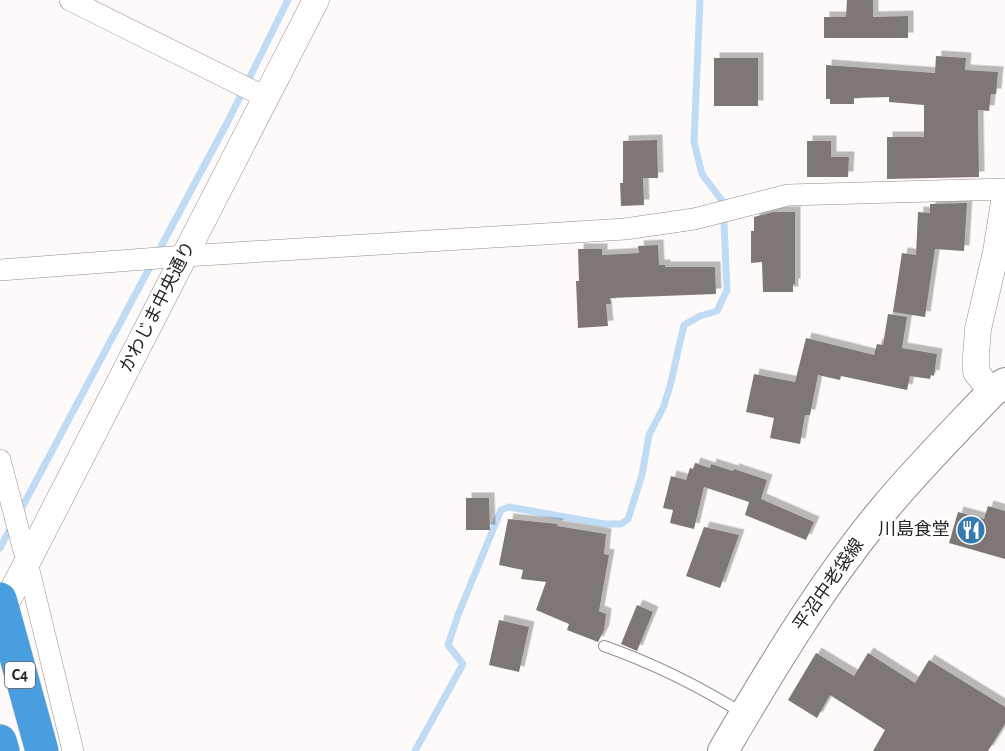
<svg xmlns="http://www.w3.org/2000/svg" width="1005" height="751" viewBox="0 0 1005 751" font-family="'Alegreya Sans','Noto Sans JP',sans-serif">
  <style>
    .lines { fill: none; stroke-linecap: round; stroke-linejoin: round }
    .stream { stroke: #c0dcf5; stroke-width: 7 }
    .building { fill: #7f7774; filter: url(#shadow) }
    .service-casing { stroke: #958c89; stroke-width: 12 }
    .minor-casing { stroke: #958c89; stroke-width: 22 }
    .tertiary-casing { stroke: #958c89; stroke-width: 27 }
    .secondary-casing { stroke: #958c89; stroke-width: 32 }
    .motorway-casing { stroke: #d8d7d7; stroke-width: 34 }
    .service { stroke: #fff; stroke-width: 10 }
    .minor { stroke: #fff; stroke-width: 21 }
    .tertiary { stroke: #fff; stroke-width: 26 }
    .secondary { stroke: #fff; stroke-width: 30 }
    .motorway { stroke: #499ee0; stroke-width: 33 }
    .motorway-bridge-casing { stroke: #d8d7d7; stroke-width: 34; stroke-linecap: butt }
    .motorway-bridge { stroke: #499ee0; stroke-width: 33 }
    .labels { text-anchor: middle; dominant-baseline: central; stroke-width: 5; stroke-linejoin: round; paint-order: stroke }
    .shield { fill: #fff; stroke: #686564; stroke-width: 1.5 }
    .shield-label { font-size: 16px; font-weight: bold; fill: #272322 }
    .street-label { font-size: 18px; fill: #272322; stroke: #fff }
    .poi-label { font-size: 18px; fill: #272322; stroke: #fff; text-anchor: end }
  </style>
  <defs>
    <filter id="shadow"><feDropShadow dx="5.5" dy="-5.5" stdDeviation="0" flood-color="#0004"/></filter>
  </defs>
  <rect width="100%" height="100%" fill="#fefaf9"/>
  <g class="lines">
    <path class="stream" d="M157,254L227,123L288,0
      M19,513L152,263
      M0,548L12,525
      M415,751L463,664L448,645L458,615L501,510L509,507L605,524H621L628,519L642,475L649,435L663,408L670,386L684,325L700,316L717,311L727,290L723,202L702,174L694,142L700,0"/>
  </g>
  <path class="building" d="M847,0H873V17L908,16V38H824V17H846Z
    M936,56L966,58L965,70L998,72L996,94H991L989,111L978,110L979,177L887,179V137H924V105L889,102V97L854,98V104H830V99H826V65L935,73Z
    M714,58H758V106H714Z
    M657,140L658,178H643L644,205L621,206L620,183H623V141Z
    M807,141H831V157H849L848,177H807Z
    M967,203L964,251L935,249L925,317L893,312L902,253L916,255L918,212L930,213V204Z
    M773,212H795V284H793V292H763L762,262L751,263V231H754V217Z
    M658,245L659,265H665V267H715L716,294L610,298L611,304H606L608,326L578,328L576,281H579L578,249H602V255L639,253L638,246Z
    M888,314L907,317L902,348L937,354L934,376L931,375L930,379L910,376L907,390L841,376L840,380L818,375L810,415H805L800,444L770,438L774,418L746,412L754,374L795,382L806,338L874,355L877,344L883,345Z
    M695,463L710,468L711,464L733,471L734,469L767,480L761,499L814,522L806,540L745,515L749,502L704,487L694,529L670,523L673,510L663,508L671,476L686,480L690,468L693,469Z
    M466,498H489L490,530H466Z
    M988,506L1005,511V559L949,543L958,512L984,519Z
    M508,519L558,524L557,526L606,534L604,554L609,555L599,611L606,614L604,630L598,642L567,630L569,624L536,610L546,582L521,579L523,570L499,565Z
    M704,527L739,535L720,588L686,576Z
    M637,605L653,612L637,651L621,644Z
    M499,620L529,627L519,672L489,665Z
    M816,653L854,676L868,653L915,683L929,660L1005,707V724L988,751H873L885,730L830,695L817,718L788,700Z"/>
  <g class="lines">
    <g class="service-casing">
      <path id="service" d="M604,646C652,663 699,686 742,713"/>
    </g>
    <g class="minor-casing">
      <path id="minor" d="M70,0L267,98
        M0,270L185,256L625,229L694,219L788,195L1005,189
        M0,460L27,562L73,751"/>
    </g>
    <g class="tertiary-casing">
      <path id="tertiary" d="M992,392L976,372V356L978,329L996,252L1005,196
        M0,615L316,0"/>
    </g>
    <g class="secondary-casing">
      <path id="secondary" d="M723,751C771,669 823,582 884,509C918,468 956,430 992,392L1005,383"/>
    </g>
    <g class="motorway-casing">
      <path id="motorway" d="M0,741L3,751"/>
    </g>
    <use href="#service" class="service"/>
    <use href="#minor" class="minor"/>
    <use href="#tertiary" class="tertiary"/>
    <use href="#secondary" class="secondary"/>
    <use href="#motorway" class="motorway"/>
    <g class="motorway-bridge-casing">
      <path id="motorway-bridge" d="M0,599L42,751"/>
    </g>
    <use href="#motorway-bridge" class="motorway-bridge"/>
  </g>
  <defs>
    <g id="restaurant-disc" transform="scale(1.5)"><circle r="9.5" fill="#357bb0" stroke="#fff"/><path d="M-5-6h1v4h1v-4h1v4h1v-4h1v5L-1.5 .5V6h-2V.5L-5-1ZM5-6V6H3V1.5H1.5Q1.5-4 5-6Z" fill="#fff"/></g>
  </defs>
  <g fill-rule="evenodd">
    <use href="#restaurant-disc" x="971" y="530"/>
  </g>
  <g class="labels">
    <rect class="shield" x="5" y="662" width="30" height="26" rx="4.5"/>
    <g class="shield-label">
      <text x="20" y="675">C4</text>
    </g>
    <g class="street-label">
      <text transform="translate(158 307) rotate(-63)">かわじま中央通り</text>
      <text transform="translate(829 585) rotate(-55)">平沼中老袋線</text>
    </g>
    <g class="poi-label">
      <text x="950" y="530">川島食堂</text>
    </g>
  </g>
</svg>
